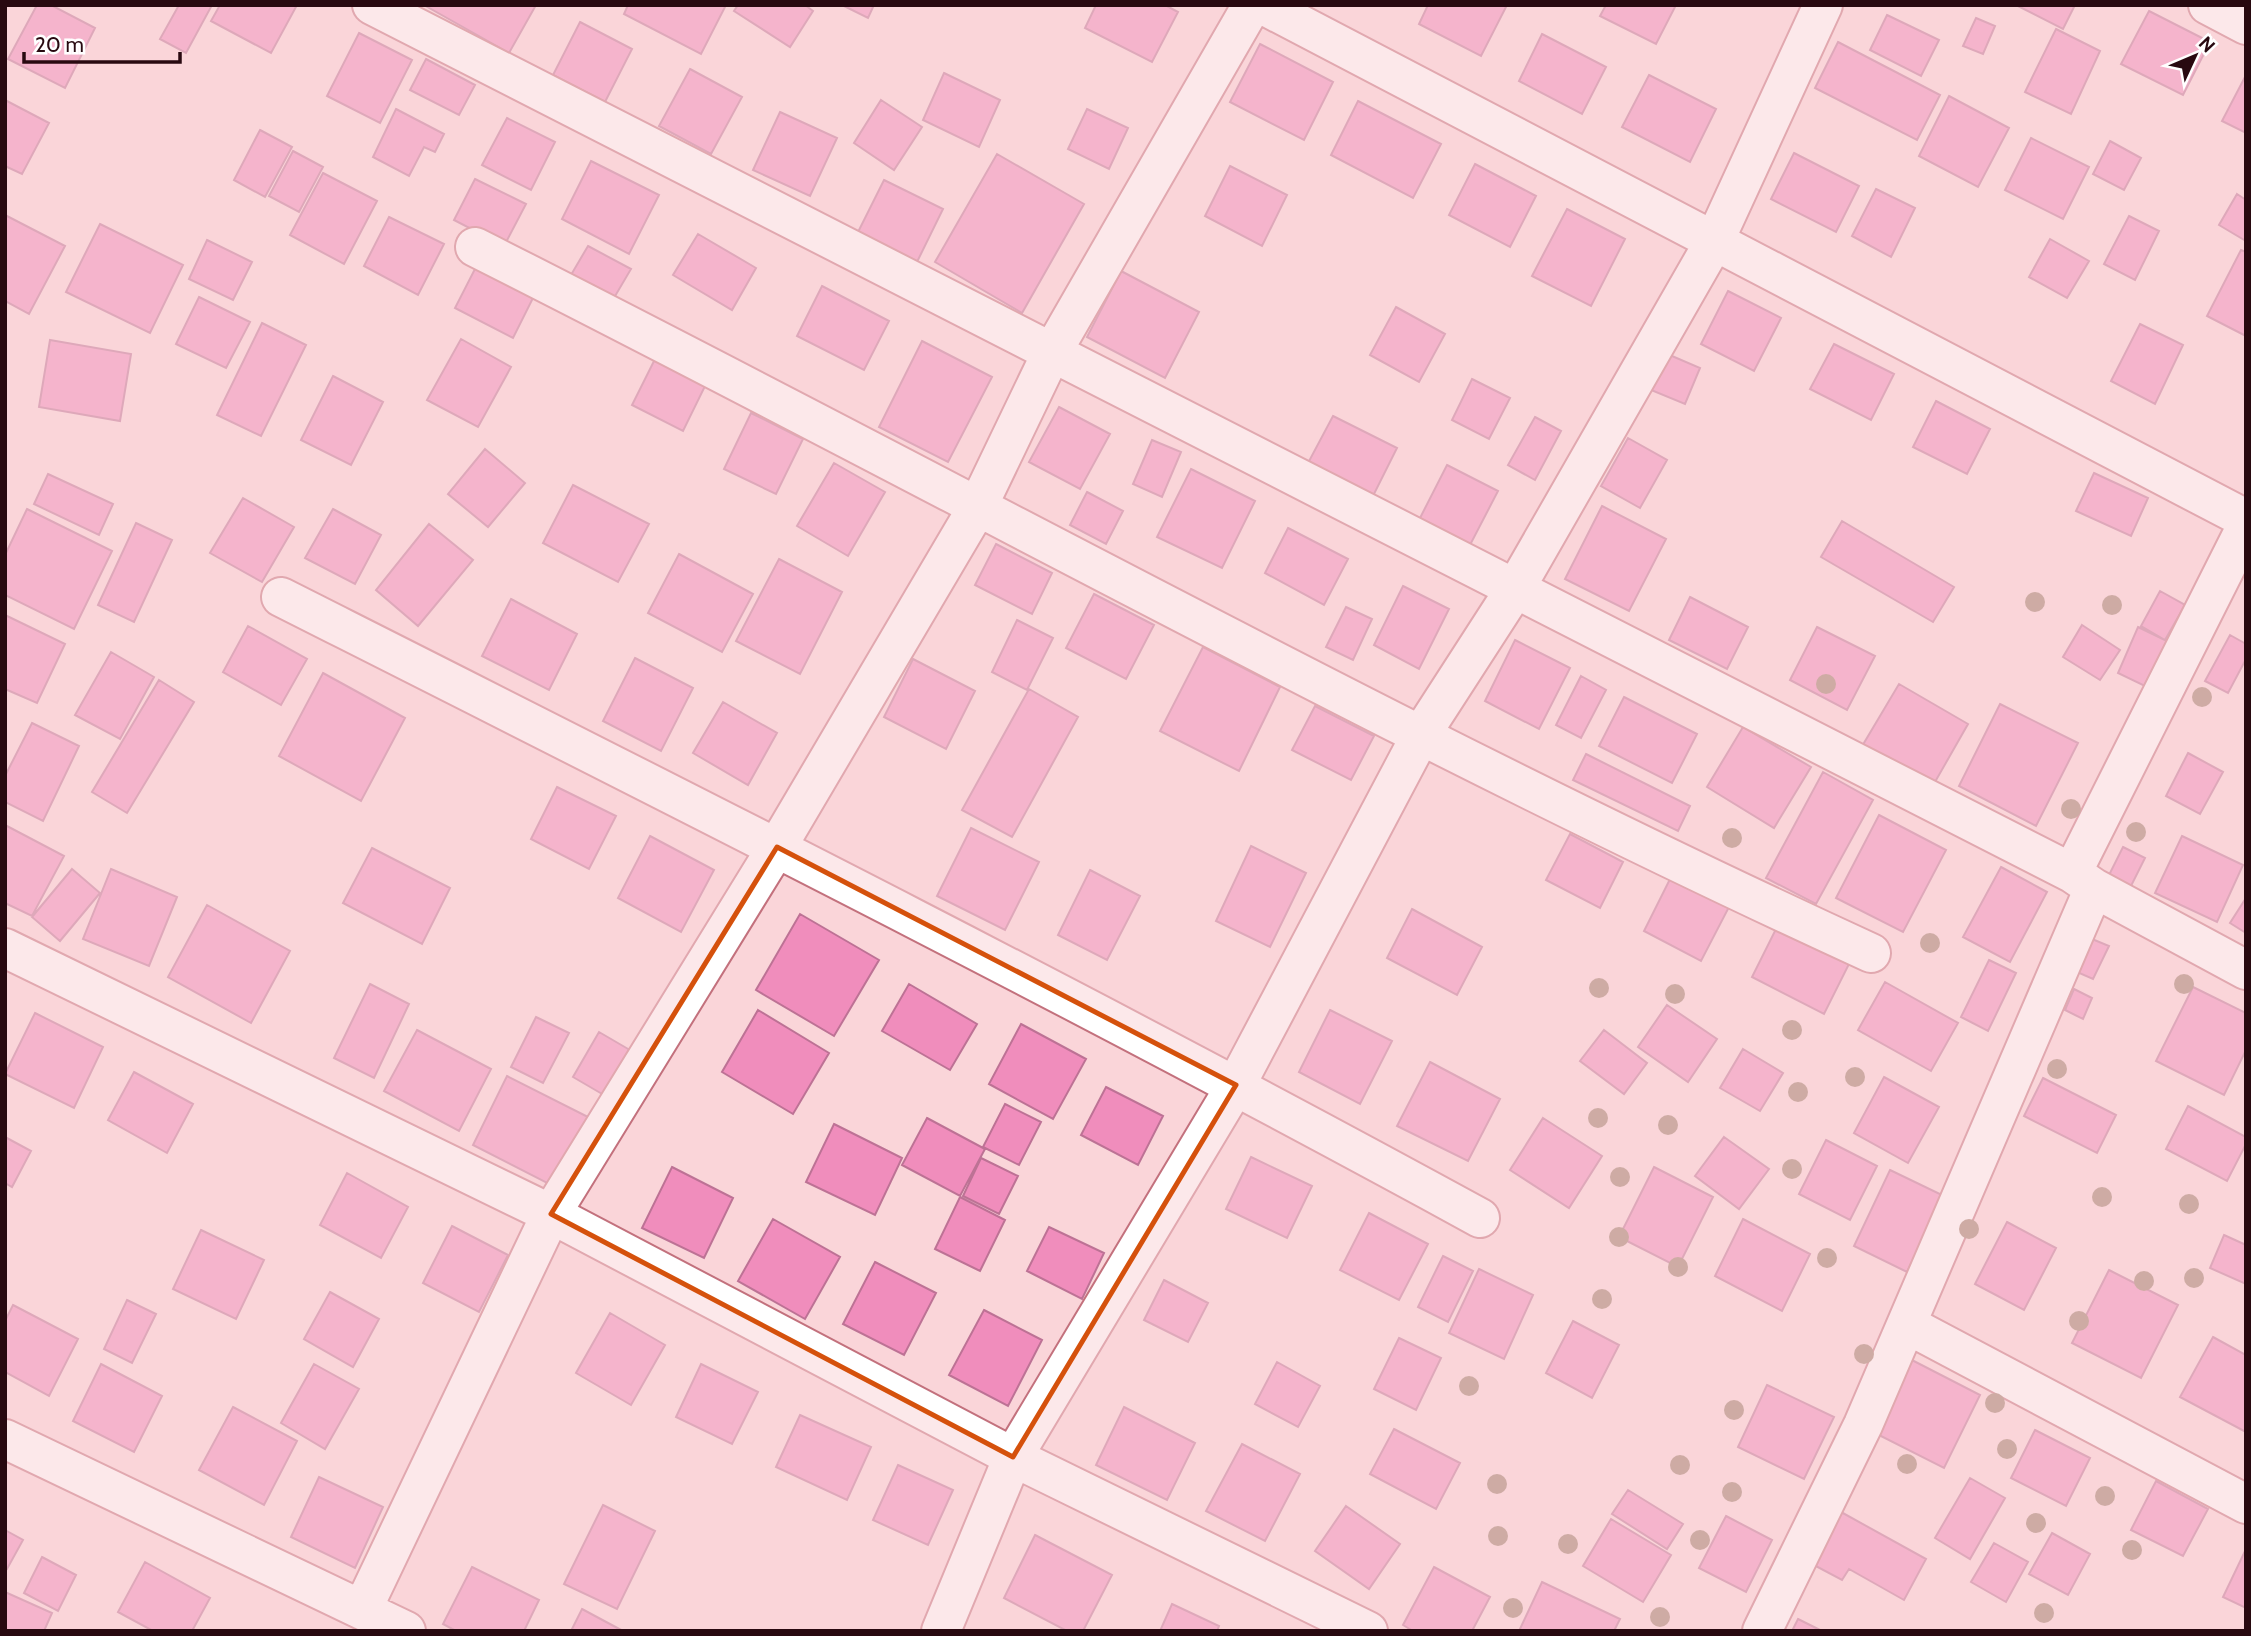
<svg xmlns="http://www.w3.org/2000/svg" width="2251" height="1636" viewBox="0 0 2251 1636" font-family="Cabin,sans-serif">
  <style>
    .building { fill: #f08dbc; stroke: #bd7295; stroke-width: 2 }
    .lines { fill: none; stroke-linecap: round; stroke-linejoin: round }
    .street-casing { stroke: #c3717d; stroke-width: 42 }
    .street { stroke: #fff; stroke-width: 38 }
    .tree { fill: #997965 }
    .marked { fill: none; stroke: #d5510c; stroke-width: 5; stroke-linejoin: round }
  </style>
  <rect width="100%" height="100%" fill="#fad5d9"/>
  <path class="building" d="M37,5H51L95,28L65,88L8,59Z
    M179,5H212L186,53L160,39Z
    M220,5H297L271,53L211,21Z
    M424,5H536L509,53Z
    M628,5H726L701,54L624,14Z
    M738,5H805L813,11L790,47L734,11Z
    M842,5H874L868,18Z
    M1096,5H1165L1178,12L1152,62L1085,28Z
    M1428,5H1507L1481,56L1419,24Z
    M1606,5H1676L1656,44L1600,16Z
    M2016,5H2075L2063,29Z
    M2149,11L2210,42L2183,95L2121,64Z
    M1887,15L1939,40L1921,76L1870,50Z
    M1976,18L1995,26L1983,54L1963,46Z
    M580,22L632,49L605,102L553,75Z
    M2056,29L2100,51L2071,114L2025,92Z
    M359,33L412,60L380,123L327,96Z
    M1542,34L1606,67L1582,114L1519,81Z
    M1838,42L1940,95L1917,140L1815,88Z
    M1260,44L1333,82L1304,140L1230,102Z
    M426,59L475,85L459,115L410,90Z
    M690,69L742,97L711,154L659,126Z
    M944,73L1000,100L979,147L923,120Z
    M1649,75L1716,109L1690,162L1622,127Z
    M2246,75V133L2222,121Z
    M1949,96L2009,128L1978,187L1919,156Z
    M5,100L49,123L22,174L5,166Z
    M881,100L922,127L894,170L854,143Z
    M1358,101L1441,144L1413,198L1331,155Z
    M396,109L444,134L435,152L424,147L409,176L373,157Z
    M1087,109L1128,128L1109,169L1068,149Z
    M780,112L837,138L810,196L753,170Z
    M507,118L555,142L531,190L482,165Z
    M260,130L292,147L265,197L234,180Z
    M2031,138L2089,167L2063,219L2005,190Z
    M2110,141L2141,158L2124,190L2093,174Z
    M293,151L323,167L299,212L269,196Z
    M1794,153L1859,186L1836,232L1771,199Z
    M997,154L1084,204L1022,313L935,262Z
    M591,161L659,195L629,254L562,219Z
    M1475,164L1536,196L1510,247L1449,215Z
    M1230,166L1287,195L1262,246L1205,216Z
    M323,173L377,201L344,264L290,235Z
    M475,179L526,204L504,246L454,220Z
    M884,180L943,209L915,266L856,236Z
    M1876,189L1915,208L1891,257L1852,236Z
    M2237,194L2246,200V241L2219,225Z
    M1567,209L1625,239L1591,306L1532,276Z
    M5,215L65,246L29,314L5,301Z
    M2129,216L2159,231L2135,280L2104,264Z
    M389,217L444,244L418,295L364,266Z
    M100,224L183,265L150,333L66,292Z
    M698,234L756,268L732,310L673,275Z
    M2050,239L2089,261L2067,298L2029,277Z
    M207,240L252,262L233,300L189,279Z
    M588,246L631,269L611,303L568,280Z
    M2241,250L2246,252V336L2207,316Z
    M477,265L535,294L513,338L455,308Z
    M1121,271L1199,312L1165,378L1087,337Z
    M822,286L889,321L864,370L797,336Z
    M1728,291L1781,318L1754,371L1701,344Z
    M199,297L250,322L226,368L176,344Z
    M1396,307L1445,334L1419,382L1370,355Z
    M262,323L306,345L261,436L217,415Z
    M2140,324L2183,345L2155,404L2111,381Z
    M461,339L511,367L478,427L427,400Z
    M50,340L131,354L120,421L39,407Z
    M922,341L992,377L948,462L879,427Z
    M1834,344L1894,374L1871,420L1810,389Z
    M1665,353L1700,368L1685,404L1651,390Z
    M657,355L708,380L683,431L632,405Z
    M333,376L383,402L351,465L301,440Z
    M1472,379L1510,398L1489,439L1452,420Z
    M1936,401L1990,429L1967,474L1913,447Z
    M1059,407L1110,434L1080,489L1029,462Z
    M751,413L803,439L776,494L724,469Z
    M1333,416L1397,448L1373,496L1308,463Z
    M1535,417L1561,431L1535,480L1508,465Z
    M1628,438L1667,460L1640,508L1601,486Z
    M1152,440L1181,452L1162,497L1133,484Z
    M485,449L525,483L488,527L448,494Z
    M834,463L885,492L848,556L797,526Z
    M1447,465L1498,491L1470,545L1419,520Z
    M1191,469L1255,501L1222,568L1157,537Z
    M2094,473L2148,498L2131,536L2076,511Z
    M48,474L113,504L99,535L34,504Z
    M573,485L649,524L618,582L543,543Z
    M1087,492L1123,511L1106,544L1070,525Z
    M243,498L294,527L262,582L210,553Z
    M1602,506L1666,539L1629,611L1565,579Z
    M27,509L112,551L74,629L5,595V555Z
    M333,509L381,535L355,584L305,558Z
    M1842,521L1954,587L1933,622L1821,557Z
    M136,523L172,540L134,622L98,605Z
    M429,524L473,560L418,626L376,590Z
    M1288,528L1348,559L1324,605L1265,573Z
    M996,544L1052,573L1032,614L975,585Z
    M679,554L753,594L722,652L648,613Z
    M779,559L842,592L800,674L736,641Z
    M1403,586L1449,609L1419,669L1374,645Z
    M2160,591L2185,605L2165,640L2141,626Z
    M1094,594L1154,625L1126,679L1066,648Z
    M1690,597L1748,627L1727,669L1669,640Z
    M511,599L577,634L549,690L482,656Z
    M1346,607L1372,619L1353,660L1326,647Z
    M5,615L65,644L37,703L5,689Z
    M1017,620L1053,638L1027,690L992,672Z
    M2082,625L2120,650L2100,680L2063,657Z
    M248,626L307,659L281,705L223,672Z
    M1817,627L1875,656L1847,710L1790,680Z
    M2138,627L2169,642L2149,688L2118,673Z
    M2230,635L2246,644V659L2228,693L2205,681Z
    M1515,640L1570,668L1539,729L1485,701Z
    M1203,647L1280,687L1239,771L1160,731Z
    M111,652L154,677L120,739L75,715Z
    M635,658L693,688L661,751L603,721Z
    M913,659L975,691L946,749L884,717Z
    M323,673L405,718L361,801L279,756Z
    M1581,676L1606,690L1581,738L1556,725Z
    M159,680L194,702L127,813L92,792Z
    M1899,684L1968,724L1931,789L1861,748Z
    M1029,689L1078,717L1012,837L962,810Z
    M1624,697L1697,734L1672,783L1599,746Z
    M723,702L777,733L748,785L693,753Z
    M2000,704L2078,743L2036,826L1959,786Z
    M1315,706L1374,736L1351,780L1292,750Z
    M32,723L79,746L43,821L5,802V776Z
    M1743,727L1811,767L1774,828L1707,787Z
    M2188,753L2223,772L2200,814L2166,796Z
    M1586,754L1690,806L1678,831L1573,780Z
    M1823,772L1873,800L1816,904L1766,878Z
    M557,787L616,816L589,869L531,839Z
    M1879,815L1946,850L1903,932L1836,898Z
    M5,825L64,856L32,916L5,903Z
    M971,828L1039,862L1005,930L937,896Z
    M1570,834L1623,862L1600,908L1546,880Z
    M650,836L714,870L681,932L618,898Z
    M2182,836L2243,865L2217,922L2155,893Z
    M1251,846L1306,873L1270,947L1216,921Z
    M2123,847L2145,858L2128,892L2106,881Z
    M372,848L450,888L422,944L343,903Z
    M2001,867L2047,892L2010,962L1963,937Z
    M72,869L100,893L60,941L32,917Z
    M111,869L177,897L149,966L83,939Z
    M1090,870L1140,896L1107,960L1058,935Z
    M1671,877L1729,907L1701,961L1644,931Z
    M2246,898V933L2230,923Z
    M207,905L290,951L251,1023L168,977Z
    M1412,909L1482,947L1457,995L1387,958Z
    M800,914L879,960L834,1036L756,990Z
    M1782,917L1854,954L1824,1014L1752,977Z
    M2092,939L2109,946L2093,979L2077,972Z
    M1989,960L2016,973L1988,1031L1961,1017Z
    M1885,982L1958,1023L1931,1071L1858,1030Z
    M370,984L409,1004L374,1078L334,1058Z
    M909,984L977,1024L950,1070L882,1031Z
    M2193,987L2246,1013V1050L2224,1095L2156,1061Z
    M2074,989L2092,998L2083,1019L2065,1010Z
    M1667,1005L1717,1039L1688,1082L1638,1047Z
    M758,1010L829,1053L793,1114L722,1072Z
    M1330,1010L1392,1041L1360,1104L1299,1072Z
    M35,1013L103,1047L74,1108L5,1074Z
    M536,1017L569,1033L543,1083L511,1067Z
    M1021,1024L1086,1059L1053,1119L989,1084Z
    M417,1030L491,1069L459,1131L384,1091Z
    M1604,1030L1647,1063L1624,1094L1580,1061Z
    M599,1032L635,1053L609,1098L573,1077Z
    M1743,1049L1783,1073L1760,1111L1720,1088Z
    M1430,1062L1500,1099L1468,1161L1397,1126Z
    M134,1072L193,1104L167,1153L108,1120Z
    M507,1076L588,1117L553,1186L473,1145Z
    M1884,1077L1939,1107L1908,1163L1854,1133Z
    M2043,1078L2116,1115L2097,1153L2024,1116Z
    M1106,1087L1163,1116L1138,1165L1081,1135Z
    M1005,1104L1041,1122L1019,1165L983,1147Z
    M2188,1106L2246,1137V1144L2227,1181L2166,1149Z
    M927,1118L985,1149L960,1196L902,1165Z
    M1543,1118L1602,1156L1569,1208L1510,1170Z
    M834,1124L902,1158L875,1215L806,1182Z
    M5,1137L31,1151L12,1187L5,1183Z
    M1724,1137L1769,1169L1739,1209L1695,1176Z
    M1826,1140L1877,1166L1850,1220L1799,1194Z
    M1251,1157L1312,1186L1287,1238L1226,1209Z
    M981,1158L1018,1176L999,1214L963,1196Z
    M672,1167L733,1198L704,1258L642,1228Z
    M1654,1167L1713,1197L1678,1267L1619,1237Z
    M1890,1170L1944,1196L1907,1272L1854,1246Z
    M347,1173L408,1207L381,1258L320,1225Z
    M960,1197L1005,1220L980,1271L935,1249Z
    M1369,1213L1428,1244L1399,1300L1340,1270Z
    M773,1219L840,1257L805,1319L738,1281Z
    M1743,1219L1810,1254L1782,1311L1715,1276Z
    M2007,1222L2056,1248L2024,1310L1975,1284Z
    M452,1226L508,1255L479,1312L423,1283Z
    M1049,1227L1104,1253L1082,1299L1027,1271Z
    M201,1230L264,1260L236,1319L173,1289Z
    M2224,1235L2246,1245V1284L2210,1268Z
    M1443,1256L1473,1271L1448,1322L1418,1307Z
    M875,1262L936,1293L904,1355L843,1324Z
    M1479,1269L1533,1295L1504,1359L1449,1333Z
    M2109,1270L2178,1305L2141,1378L2072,1343Z
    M1164,1280L1208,1303L1188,1342L1144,1320Z
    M330,1292L379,1319L353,1367L304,1339Z
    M127,1300L156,1314L132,1363L104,1349Z
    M13,1305L78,1339L49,1396L5,1372V1321Z
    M984,1310L1042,1340L1008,1406L949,1375Z
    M610,1313L665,1345L631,1405L576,1373Z
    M1573,1321L1619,1345L1592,1398L1546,1373Z
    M2213,1337L2246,1355V1432L2180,1397Z
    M1399,1338L1441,1358L1416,1410L1374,1389Z
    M1906,1357L1980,1395L1944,1468L1869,1430Z
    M1277,1362L1320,1386L1298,1427L1255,1404Z
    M101,1364L162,1396L134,1452L73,1421Z
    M314,1364L359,1389L325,1449L281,1423Z
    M701,1364L758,1392L732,1444L676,1417Z
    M1767,1385L1834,1417L1804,1479L1738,1447Z
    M233,1407L297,1441L264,1505L199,1470Z
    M1124,1407L1195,1443L1167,1500L1096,1465Z
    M800,1415L871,1447L847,1500L776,1467Z
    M1394,1429L1460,1463L1436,1509L1370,1474Z
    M2035,1430L2090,1458L2066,1506L2011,1478Z
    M1242,1444L1300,1474L1265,1541L1206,1511Z
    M898,1465L953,1490L928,1545L873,1520Z
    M319,1477L383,1507L355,1568L291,1537Z
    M1970,1478L2005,1498L1970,1559L1935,1538Z
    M2156,1481L2208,1509L2183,1556L2131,1530Z
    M1628,1490L1683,1524L1667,1549L1612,1514Z
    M603,1505L655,1531L617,1609L564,1584Z
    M1346,1506L1400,1544L1369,1589L1315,1551Z
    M1841,1512L1926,1559L1904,1600L1849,1569L1842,1580L1812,1564Z
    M1726,1516L1772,1540L1746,1592L1699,1568Z
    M1611,1519L1671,1555L1643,1602L1583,1566Z
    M5,1530L23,1540L7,1569L5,1568Z
    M2052,1533L2090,1554L2068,1595L2029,1574Z
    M1035,1535L1112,1575L1083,1631H1067L1004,1598Z
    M1994,1543L2028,1562L2006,1602L1971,1582Z
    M2246,1549V1608L2223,1597Z
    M42,1557L76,1575L58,1611L24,1593Z
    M145,1562L210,1598L192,1631H153L118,1612Z
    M472,1567L539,1600L524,1631H456L443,1624Z
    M1434,1567L1490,1597L1472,1631H1413L1403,1625Z
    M1542,1582L1620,1619L1614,1631H1519Z
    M5,1592L52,1613L44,1631H5Z
    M1172,1604L1219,1626L1217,1631H1160Z
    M582,1609L623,1631H571Z
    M1798,1619L1822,1631H1792Z"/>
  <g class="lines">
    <g class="street-casing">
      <path id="street" d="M372,5L2072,873L2094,888L2246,970
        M1263,5L2246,519
        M2208,5L2246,25
        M475,247C941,482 1397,736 1871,953
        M281,597C683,800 1085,1002 1480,1218
        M2072,873L2246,527
        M5,948L551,1214L1013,1457L1368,1631
        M1908,1325L2246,1504
        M5,1439L406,1631
        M362,1610L551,1214L777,847L977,508L1051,354L1252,5
        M941,1631L1013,1457L1236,1085L1422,733L1515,589L1714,242L1823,5
        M1762,1631L1863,1425L2094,888"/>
    </g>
    <use href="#street" class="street"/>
  </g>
  <g class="tree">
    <circle cx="2035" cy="602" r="10"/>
    <circle cx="2112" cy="605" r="10"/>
    <circle cx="1826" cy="684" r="10"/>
    <circle cx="2202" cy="697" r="10"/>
    <circle cx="2071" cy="809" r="10"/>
    <circle cx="2136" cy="832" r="10"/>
    <circle cx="1732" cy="838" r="10"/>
    <circle cx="1930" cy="943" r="10"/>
    <circle cx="2184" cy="984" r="10"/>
    <circle cx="1599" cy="988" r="10"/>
    <circle cx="1675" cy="994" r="10"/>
    <circle cx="1792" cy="1030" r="10"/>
    <circle cx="2057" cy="1069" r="10"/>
    <circle cx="1855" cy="1077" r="10"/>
    <circle cx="1798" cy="1092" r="10"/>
    <circle cx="1598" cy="1118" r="10"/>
    <circle cx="1668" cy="1125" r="10"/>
    <circle cx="1792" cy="1169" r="10"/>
    <circle cx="1620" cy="1177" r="10"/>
    <circle cx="2102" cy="1197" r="10"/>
    <circle cx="2189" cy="1204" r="10"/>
    <circle cx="1969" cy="1229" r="10"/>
    <circle cx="1619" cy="1237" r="10"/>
    <circle cx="1827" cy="1258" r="10"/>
    <circle cx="1678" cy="1267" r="10"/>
    <circle cx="2194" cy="1278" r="10"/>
    <circle cx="2144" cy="1281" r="10"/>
    <circle cx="1602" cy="1299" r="10"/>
    <circle cx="2079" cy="1321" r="10"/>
    <circle cx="1864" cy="1354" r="10"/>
    <circle cx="1469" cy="1386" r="10"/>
    <circle cx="1995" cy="1403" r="10"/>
    <circle cx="1734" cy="1410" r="10"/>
    <circle cx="2007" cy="1449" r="10"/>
    <circle cx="1907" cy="1464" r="10"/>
    <circle cx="1680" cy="1465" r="10"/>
    <circle cx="1497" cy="1484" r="10"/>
    <circle cx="1732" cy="1492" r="10"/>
    <circle cx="2105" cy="1496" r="10"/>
    <circle cx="2036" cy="1523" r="10"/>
    <circle cx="1498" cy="1536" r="10"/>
    <circle cx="1700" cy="1540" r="10"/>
    <circle cx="1568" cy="1544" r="10"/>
    <circle cx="2132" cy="1550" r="10"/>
    <circle cx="1513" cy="1608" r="10"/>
    <circle cx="2044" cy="1613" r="10"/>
    <circle cx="1660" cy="1617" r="10"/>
  </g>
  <path d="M0 0H2251V1636H0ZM777,847L1236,1085L1013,1457L551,1214Z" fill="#fad5d9" fill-opacity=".55" fill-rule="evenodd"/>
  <path class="marked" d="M777,847L1236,1085L1013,1457L551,1214Z"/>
  <rect width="2251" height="1636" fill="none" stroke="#280910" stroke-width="14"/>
  <g transform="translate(2195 56) rotate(46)" stroke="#ffffff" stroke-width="5" paint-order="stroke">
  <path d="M0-5L12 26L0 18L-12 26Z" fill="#280910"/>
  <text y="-10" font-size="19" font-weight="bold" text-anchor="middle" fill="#280910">N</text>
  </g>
  <path d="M24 52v10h156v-10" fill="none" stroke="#280910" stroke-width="3.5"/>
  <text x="35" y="52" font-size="21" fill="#280910" stroke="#ffffff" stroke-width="5" paint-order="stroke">20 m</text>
</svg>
